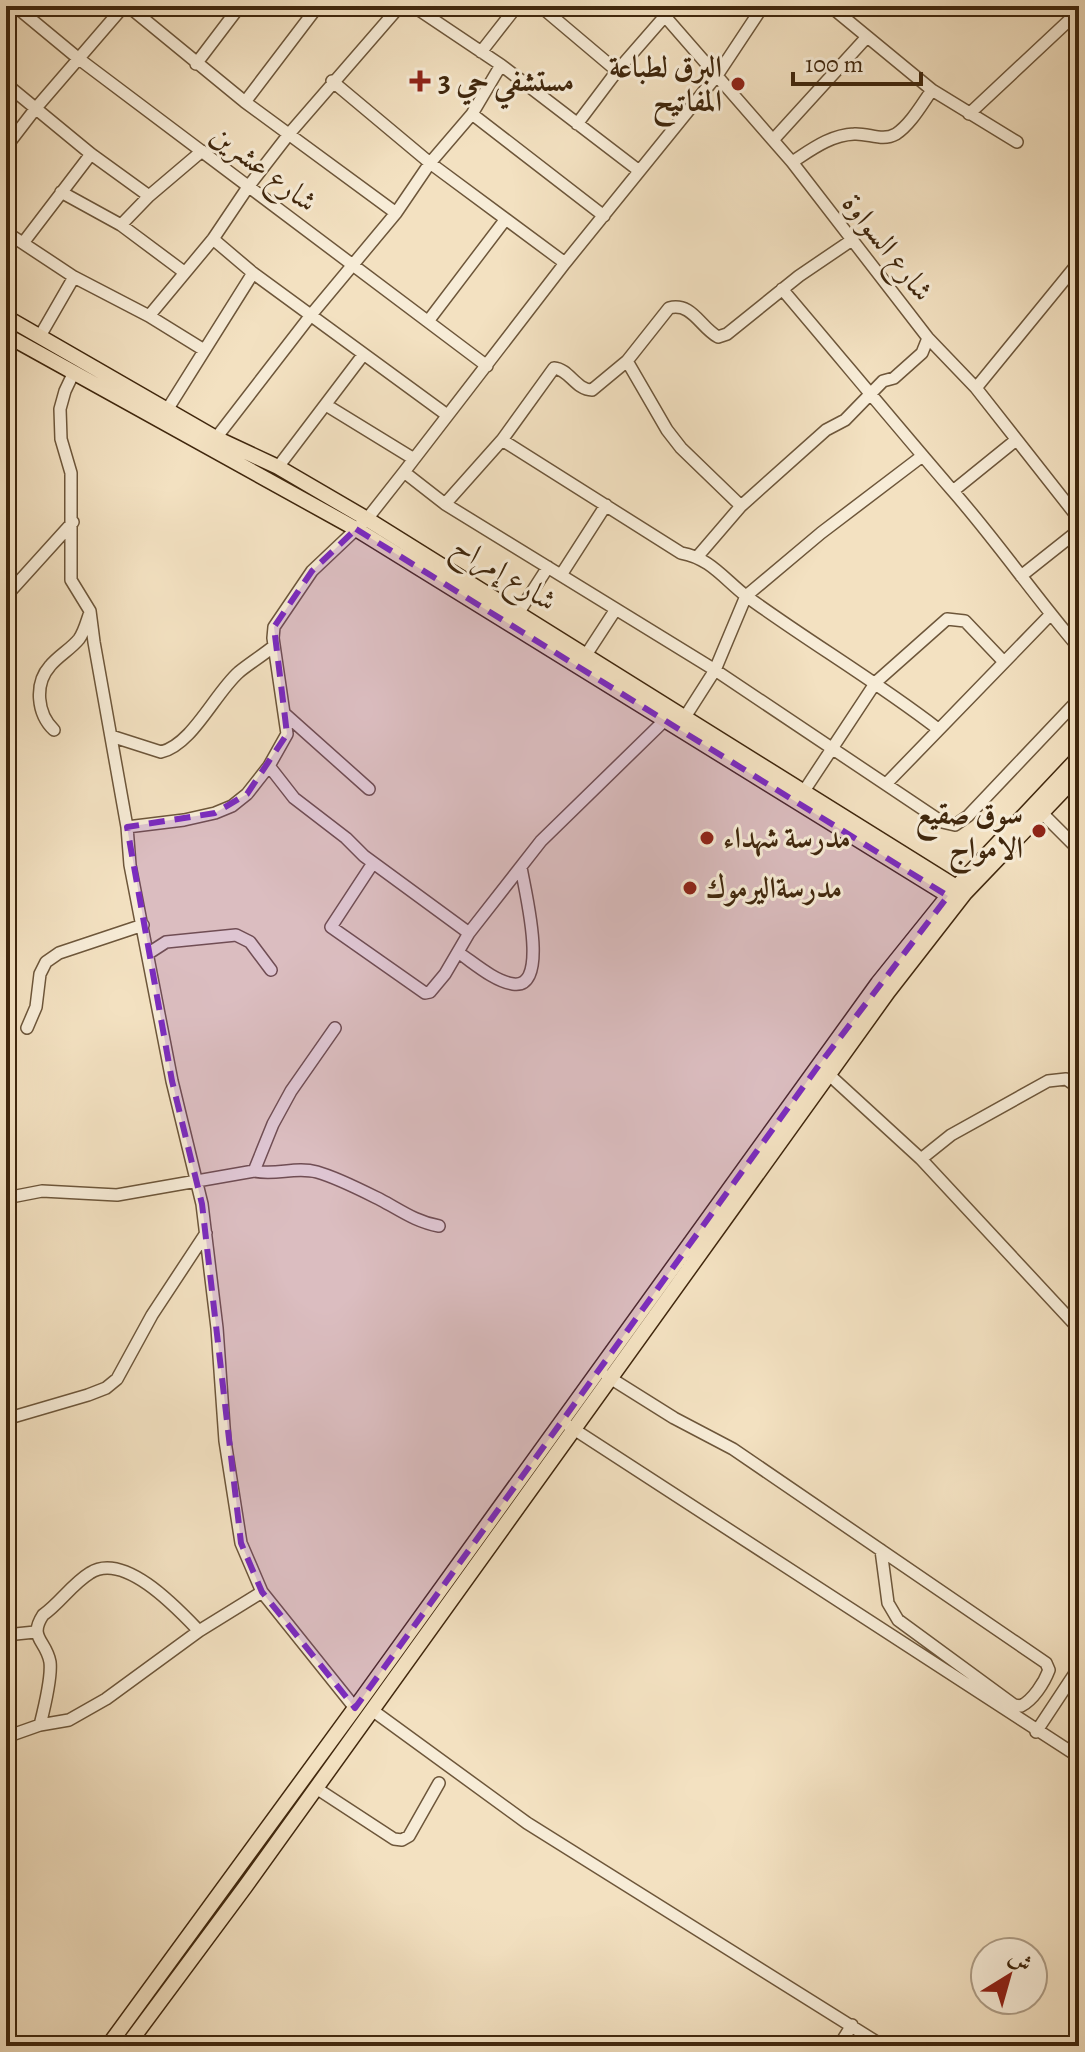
<svg xmlns="http://www.w3.org/2000/svg" width="1085" height="2052" viewBox="0 0 1085 2052" font-family="Alegreya,Amiri,serif">
  <style>
    .lines { fill: none; stroke-linecap: round; stroke-linejoin: round }
    .minor-casing { stroke: #6d563a; stroke-width: 14 }
    .major-casing { stroke: #40270d; stroke-width: 17 }
    .minor { stroke: #f7ecd7; stroke-width: 11 }
    .major { stroke: #f3e1c1; stroke-width: 14 }
    .marked { fill: #7b2cbf; fill-opacity: 0.2; stroke: #7b2cbf; stroke-width: 6; stroke-dasharray: 16 10; stroke-linejoin: round }
    .poi-dot { fill: #8f2418; stroke: #f7ecd7; stroke-width: 3 }
    .labels { text-anchor: middle; dominant-baseline: central; stroke-width: 6; stroke-linejoin: round; paint-order: stroke }
    .poi-label { font-size: 30px; font-weight: bold; fill: #40270d; stroke: #f7ecd7; text-anchor: start }
    .street-label { font-size: 30px; fill: #40270d; stroke: #f7ecd7 }
  </style>
  <rect width="100%" height="100%" fill="#f3e1c1"/>
  <filter id="stains"><feTurbulence type="fractalNoise" baseFrequency=".0025" numOctaves="4"/><feColorMatrix values="0 0 0 0 .2 0 0 0 0 .09 0 0 0 0 .02 0 0 0 .5 -.17"/></filter>
  <radialGradient id="worn" r=".72"><stop offset=".6" stop-color="#630" stop-opacity="0"/><stop offset="1" stop-color="#630" stop-opacity=".3"/></radialGradient>
  <g class="lines">
    <g class="minor-casing">
      <path id="minor" d="M15,6L79,59L487,366
        M128,6L245,102L396,213
        M413,6L501,65L638,170
        M540,6L617,71
        M656,6L792,162L928,338L976,388L1079,519
        M830,6L932,90L1017,142
        M481,52L517,6
        M196,64L240,6
        M332,81L430,163L565,263
        M6,84L91,154L149,196
        M245,102L318,6
        M472,114L604,216
        M969,114L1079,11
        M577,124L617,71L665,16
        M773,140L866,38
        M6,147L36,108L124,6
        M792,162C811,150 830,135 854,134C869,133 882,142 896,134C911,124 922,104 932,90
        M61,192L121,225L184,272
        M121,225L149,196L202,151
        M6,232L74,277L149,316L204,350
        M213,239L253,273L447,415
        M23,243L91,154
        M782,289C839,356 895,424 952,490C997,541 1035,597 1079,648
        M149,316L213,239L248,187L289,134L400,6
        M429,320L505,220
        M40,336L74,277
        M627,361L667,430L681,448L741,506
        M74,372L65,391L60,409L61,439L71,473V580L90,611L94,642L127,827L130,865L172,1081L202,1204L217,1328L225,1441L241,1543L262,1592L355,1708
        M976,388L1079,262
        M326,405L414,459
        M167,410L253,273
        M216,438L311,315L396,213L430,163L472,114L501,65
        M502,440L554,368C569,369 576,390 592,390L627,361L669,308C692,302 700,327 718,337L727,334L799,276L852,240
        M278,467L363,355
        M404,472L445,504L715,670L942,822L955,825L968,816L1079,699
        M953,491L1016,440
        M445,504L502,440L681,553C710,558 724,579 746,596C809,642 876,681 938,729
        M698,556L741,506L826,430L845,420L883,381L894,378L922,353L928,338
        M561,575L606,505
        M1021,576L1079,530
        M6,596L73,522
        M519,612L548,567
        M586,655L616,609
        M285,714L369,789
        M685,717L715,670L746,596L821,533L921,457
        M54,730C37,714 34,684 50,666C58,656 71,649 79,639C84,632 86,624 89,615
        M111,736L161,752C192,745 215,693 239,672C250,663 263,655 274,646
        M269,766L294,798L346,838L364,856L469,933
        M887,783L1050,615
        M804,791L876,682L947,619L965,621L1004,662
        M1041,812L1079,850
        M127,827L184,820L215,813L232,806L247,794L269,766L287,734L273,638L274,627L312,571L367,519L404,472L565,263L718,74L763,6
        M373,863L331,927L425,993L430,992L445,974L469,933L541,841L665,720
        M149,953L166,942L236,935L250,942L271,970
        M459,953C474,963 494,981 513,984C551,990 524,888 521,867
        M27,1028L36,1007L40,974L46,962L59,953L143,925
        M825,1071L921,1159L1079,1329
        M921,1159L951,1135L1048,1081L1066,1079L1079,1088
        M254,1171C276,1176 295,1166 317,1172C338,1178 361,1190 381,1200C400,1210 416,1222 439,1226
        M6,1198L42,1191L117,1195L254,1171L273,1124L291,1091L335,1028
        M607,1376L674,1418L733,1449L1046,1663L1049,1670C1044,1683 1033,1700 1021,1706L1014,1705L898,1620L888,1603L881,1550
        M6,1419L88,1395L106,1388L117,1379L152,1315L206,1233
        M569,1426L1079,1757
        M6,1635L35,1632
        M372,1710L527,1823L883,2046
        M40,1725C44,1709 52,1678 50,1662C46,1640 28,1638 43,1615C60,1603 72,1584 90,1573C124,1551 177,1608 199,1631
        M1036,1732L1079,1667
        M6,1737L40,1725L69,1720L106,1699L199,1631L262,1592
        M316,1788L394,1839L402,1840L409,1836L439,1783
        M839,2046L852,2025"/>
    </g>
    <g class="major-casing">
      <path id="major" d="M6,317L216,438L278,467L367,519L961,890
        M6,335L356,529L954,899
        M108,2046L355,1708L878,983L948,896L1079,757
        M127,2046L245,1887L888,992L965,893L1079,774"/>
    </g>
    <use href="#minor" class="minor"/>
    <use href="#major" class="major"/>
  </g>
  <path class="marked" d="M356,529L948,896L819,1065L355,1708L262,1592L241,1543L202,1204L172,1081L127,827L215,813L247,794L287,734L274,627L312,571Z"/>
  <g class="poi-dot">
    <path d="M416 69h8v8h8v8h-8v8h-8v-8h-8v-8h8z"/>
    <circle cx="738" cy="84" r="8"/>
    <circle cx="1039" cy="831" r="8"/>
    <circle cx="707" cy="838" r="8"/>
    <circle cx="690" cy="888" r="8"/>
  </g>
  <g class="labels">
    <g class="poi-label">
      <text x="722" y="67" text-anchor="end">البرق لطباعة<tspan x="722" dy="34">المفاتيح</tspan></text>
      <text x="438" y="81">مستشفي حي 3</text>
      <text x="1023" y="814" text-anchor="end">سوق صقيع<tspan x="1023" dy="34">الامواج</tspan></text>
      <text x="723" y="838">مدرسة شهداء</text>
      <text x="706" y="888">مدرسةاليرموك</text>
    </g>
    <g class="street-label">
      <text transform="translate(264 168) rotate(37)">شارع عشرين</text>
      <text transform="translate(888 247) rotate(52)">شارع السواوة</text>
      <text transform="translate(505 573) rotate(32)">شارع إمراح</text>
    </g>
  </g>
  <rect width="1085" height="2052" fill="none" stroke="#f3e1c1" stroke-width="32"/>
  <rect x="8" y="8" width="1069" height="2036" fill="none" stroke="#40270d" stroke-width="4"/>
  <rect x="16" y="16" width="1053" height="2020" fill="none" stroke="#40270d" stroke-width="2"/>
  <g transform="translate(1009 1976) rotate(37)"><circle r="38" fill="#f7ecd7" stroke="#ae9d86" stroke-width="2"/>
  <path d="M0-6L14 30L0 20L-14 30Z" fill="#8f2418"/>
  <text y="-12" font-size="22" font-weight="bold" text-anchor="middle" fill="#40270d">ش</text>
  </g>
  <path d="M793 72v12h128v-12" fill="none" stroke="#40270d" stroke-width="4"/>
  <text x="805" y="72" font-size="24" fill="#40270d" stroke="#f7ecd7" stroke-width="6" paint-order="stroke">100 m</text>
  <rect width="100%" height="100%" filter="url(#stains)"/>
  <rect width="100%" height="100%" fill="url(#worn)"/>
</svg>
